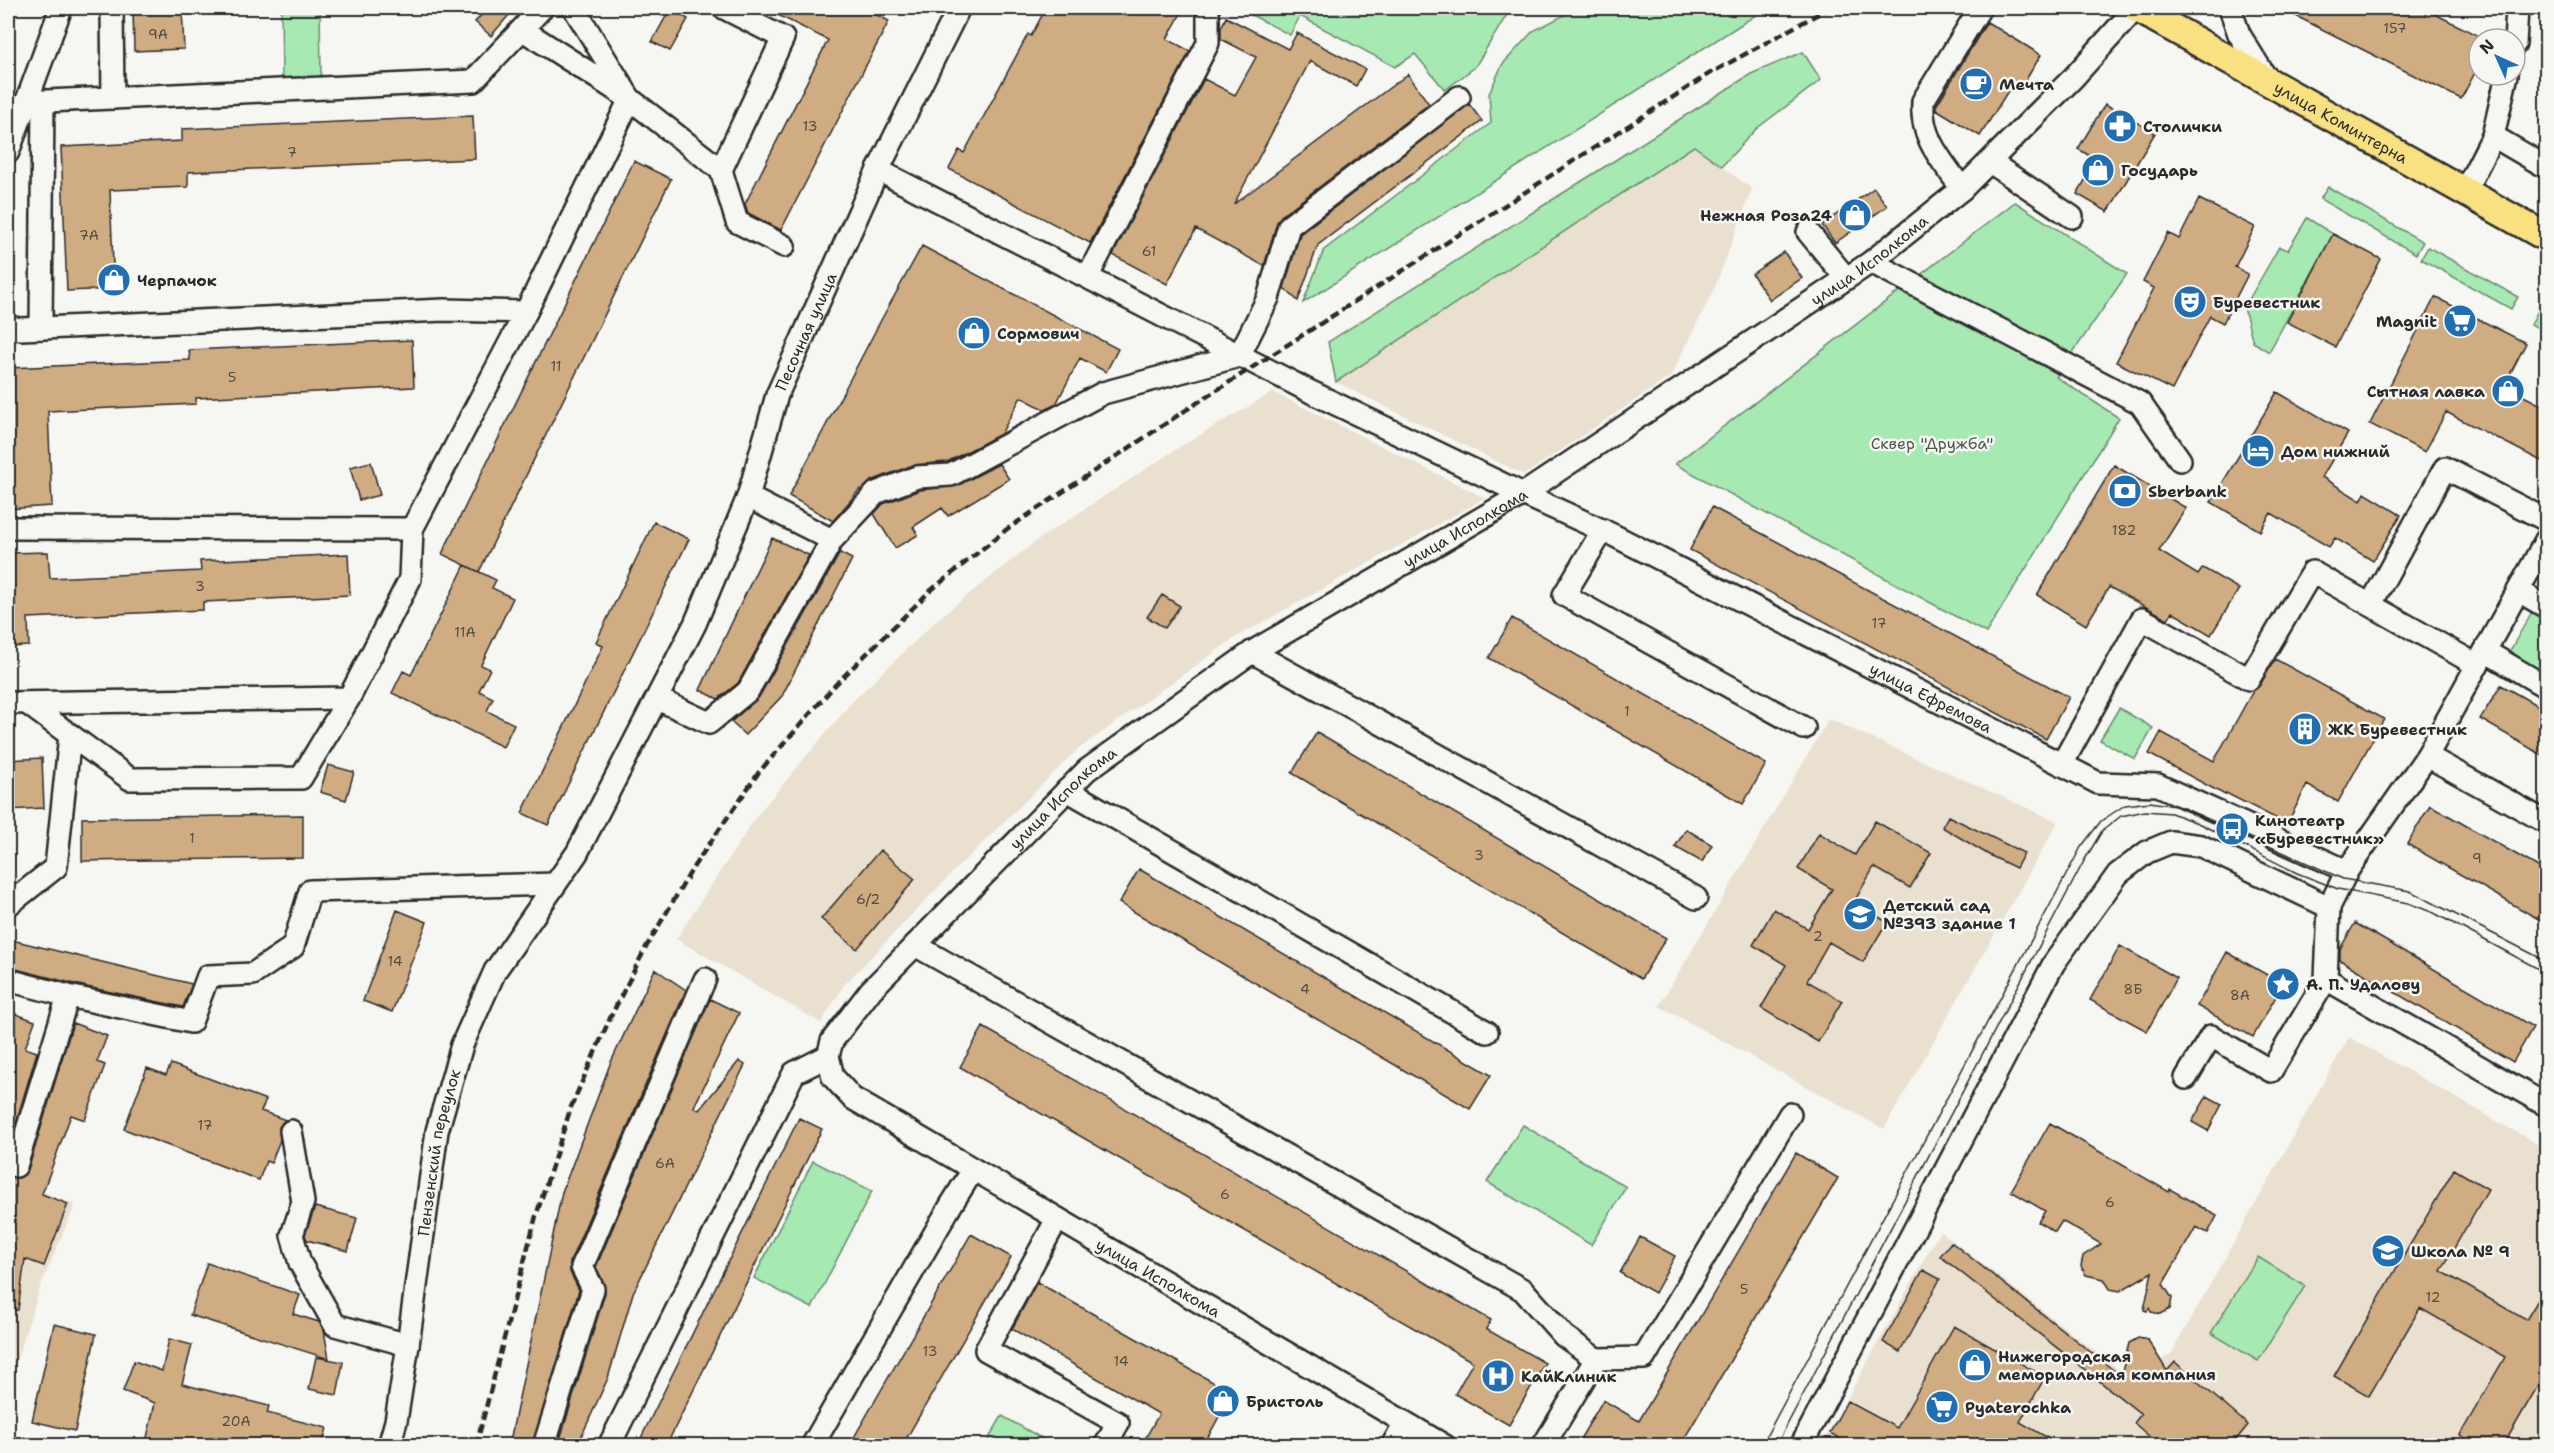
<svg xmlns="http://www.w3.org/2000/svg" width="2554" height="1453" viewBox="0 0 2554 1453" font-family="'Shantell Sans',sans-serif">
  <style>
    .built { fill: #eae0d0 }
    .green { fill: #a7e9b2; stroke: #698a6e; stroke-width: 1.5 }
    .building { fill: #cfac81; stroke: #2b2b2b; stroke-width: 1.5 }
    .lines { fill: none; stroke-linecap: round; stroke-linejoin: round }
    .minor-casing { stroke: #2b2b2b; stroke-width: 26 }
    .major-casing { stroke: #2b2b2b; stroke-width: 32 }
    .minor { stroke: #f6f6f2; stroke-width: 21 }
    .major { stroke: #f9e181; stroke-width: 27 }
    .tram { stroke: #2b2b2b; stroke-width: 1.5 }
    .rail { stroke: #2b2b2b; stroke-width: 4.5; stroke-dasharray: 9 4.5; stroke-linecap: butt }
    .labels { text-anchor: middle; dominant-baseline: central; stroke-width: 5; stroke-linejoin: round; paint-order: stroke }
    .number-label { font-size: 14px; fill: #544b40 }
    .poi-label { font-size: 16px; font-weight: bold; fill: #2b2b2b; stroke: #f6f6f2; text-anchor: start }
    .street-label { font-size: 16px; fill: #2b2b2b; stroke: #f6f6f2 }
    .park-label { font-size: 16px; fill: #4a5a4d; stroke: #f6f6f2 }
  </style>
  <rect width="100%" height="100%" fill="#f6f6f2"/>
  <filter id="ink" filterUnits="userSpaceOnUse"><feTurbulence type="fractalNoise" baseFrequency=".0167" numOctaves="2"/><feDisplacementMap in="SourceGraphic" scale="12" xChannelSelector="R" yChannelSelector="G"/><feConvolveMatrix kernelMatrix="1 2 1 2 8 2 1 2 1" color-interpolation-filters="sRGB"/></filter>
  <g filter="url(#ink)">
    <path class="built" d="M1694,146L1752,189L1715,287L1671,376L1524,475L1336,382Z
      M1273,392L1485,498L1236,637L1077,750L956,869L844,985L821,1023L676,939L758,814L852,702L940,617L1039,539L1181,446Z
      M1829,719L2058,822L1884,1129L1659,1006Z
      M2349,1037L2546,1149V1433L2538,1445L1821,1446L1940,1231L2132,1380L2171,1354Z
      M8,1179L75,1205L41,1285L8,1387Z"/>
    <path class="green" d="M281,8H320L321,77L282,78Z
      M1238,8H1511L1475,67L1445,90L1415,54L1395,67L1300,16L1290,35Z
      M1578,8H1767L1303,303L1324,250L1491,123L1489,94L1502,65L1533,31Z
      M1803,52L1821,80L1756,129L1722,166L1694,146L1336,382L1328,342L1751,74Z
      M2328,187L2423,242L2416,254L2320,199Z
      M2015,202L2127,274L2056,377L2119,418L1986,633L1675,464Z
      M2307,218L2333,234L2269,352L2253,342L2244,308L2279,247L2288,250Z
      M2428,247L2518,297L2511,309L2421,259Z
      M2539,309L2546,313V333L2531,324Z
      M2533,610L2546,618V678L2507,656Z
      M2119,708L2153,728L2135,759L2100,740Z
      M1523,1125L1626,1187L1591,1245L1487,1182Z
      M813,1161L872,1191L812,1308L754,1278Z
      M2258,1257L2305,1286L2258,1361L2211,1333Z
      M1002,1416L1054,1445H985Z"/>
    <path class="building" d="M133,8H182L184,49L134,51Z
      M488,8H515L491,36L475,22Z
      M764,8H863L889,21L781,230L748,213L745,204L828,40Z
      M1046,8H1184L1167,39L1190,51L1090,243L949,169L959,150L964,153L1028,34L1031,36Z
      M2280,8H2423L2479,36V65L2461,99Z
      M670,9L688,19L670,51L652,42Z
      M1226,17L1288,49L1297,33L1365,69L1356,86L1310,61L1234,204L1408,74L1429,104L1281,216L1277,222L1264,266L1196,229L1167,284L1113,255L1204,79L1235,95L1256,57L1221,39V28Z
      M1987,22L2041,55L2019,91L2011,86L1980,136L1936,109V106Z
      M1469,104L1482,121L1318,245L1298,301L1284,288L1300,234Z
      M2105,104L2155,133L2108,212L2077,194L2097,160L2078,149Z
      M473,116L475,159L188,172V187L110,190L114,289L67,291L61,147L182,141V129Z
      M634,161L671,179L479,572L442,554Z
      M1874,188L1887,206L1835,243L1822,225Z
      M2199,199L2255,227L2235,267L2248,274L2223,323L2210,316L2172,390L2116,362L2154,288L2143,282L2168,233L2179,239Z
      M2333,234L2381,259L2335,347L2287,322Z
      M922,246L1118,349L1106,372L1080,358L1056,404L1045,410L1021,397L1001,434L947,462L913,465L871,481L861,491L860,489L833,521L789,496L880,322Z
      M1784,252L1802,278L1770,300L1752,274Z
      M2435,297L2526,343L2504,386L2547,408V464L2446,412L2425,452L2370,424Z
      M412,340L414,387L196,398V404L48,411L52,506L8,509V368L190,360L189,350Z
      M2277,392L2348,433L2322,477L2361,501L2365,493L2401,515L2373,561L2335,538L2329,547L2271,513L2260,531L2211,502Z
      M371,462L380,495L359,500L350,467Z
      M999,464L1009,479L948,516L942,508L913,527L918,535L895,548L874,514L883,504L920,490L957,486Z
      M2114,465L2186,508L2159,551L2198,575L2203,568L2239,589L2211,635L2172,612L2168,619L2109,587L2086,625L2037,595Z
      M1712,507L2069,697L2046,739L1690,550Z
      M654,522L689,539L548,825L522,813L603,646L596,642Z
      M772,538L809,555L738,683L718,699L700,690Z
      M48,552L50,578L201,571L200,561L348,554L350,595L203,602V610L28,618L29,646L8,647V553Z
      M840,553L852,559L782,696L745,735L731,722L759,697Z
      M465,565L496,580L492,588L513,598L481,665L490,669L479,691L493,698L487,711L514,724L503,747L392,693L403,671L411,675Z
      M1162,595L1180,606L1165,628L1147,617Z
      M1512,618L1766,764L1743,804L1489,658Z
      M2275,659L2384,719L2338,802L2307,785L2287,824L2226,793L2225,795L2149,754L2161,732L2214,761L2253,691L2260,685Z
      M2501,685L2547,711V758L2480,719Z
      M1317,732L1666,938L1641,979L1292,773Z
      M42,758L44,808L8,810V760Z
      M328,765L354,772L346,800L320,792Z
      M2430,805L2547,872V924L2407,844Z
      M303,815V858L82,861V818Z
      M1948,816L2024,853L2016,868L1989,855L1942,827Z
      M1875,821L1931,853L1910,888L1874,867L1854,902L1887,922L1863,962L1829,942L1807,981L1842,1001L1818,1042L1761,1008L1786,965L1753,945L1774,909L1808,929L1832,889L1798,869L1819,833L1855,855Z
      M1686,829L1712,845L1702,862L1675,847Z
      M880,850L915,879L857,949L821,919Z
      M1139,869L1491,1075L1470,1109L1119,903Z
      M397,910L427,922L392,1012L363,1001Z
      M2355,923L2533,1027L2513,1062L2340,960V949Z
      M8,939L192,984L183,1007L87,987L8,967Z
      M2120,946L2177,978L2147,1031L2090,1000Z
      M2227,952L2283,984L2253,1037L2197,1006Z
      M655,969L686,990L570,1262V1272L579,1290L532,1446H509L562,1192L610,1064Z
      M710,999L739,1013L694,1107L699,1110L739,1061L745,1065L633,1293L608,1378L577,1446H558L605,1293L604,1283L596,1267Z
      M13,1013L35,1021L25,1048L37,1052L8,1150V1029Z
      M73,1023L107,1036L97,1062L105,1065L85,1120L71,1115L42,1194L68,1204L44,1266L25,1259L18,1310H8V1175L19,1178L28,1170Z
      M983,1027L1491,1320L1486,1329L1545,1363L1509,1425L1455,1394L1473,1362L960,1067Z
      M171,1064L266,1100L261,1111L286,1120L279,1127L280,1140L271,1163L266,1161L259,1180L124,1129L147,1068L166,1075Z
      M2207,1096L2222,1104L2208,1131L2192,1122Z
      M799,1118L822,1129L666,1446H637Z
      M2050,1123L2169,1192L2170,1189L2217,1216L2208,1233L2196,1227L2163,1284L2172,1298L2170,1309L2161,1314L2151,1312L2149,1308L2147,1311L2144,1310L2152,1272L2120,1291L2110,1289L2104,1279L2086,1275L2081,1266L2083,1256L2101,1244L2062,1221L2055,1232L2038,1222L2045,1211L2011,1191Z
      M1796,1153L1838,1178L1680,1446H1576L1603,1400L1639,1421Z
      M2454,1169L2488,1189L2441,1271L2526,1320L2547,1285V1370L2503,1446H2479L2460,1435L2505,1357L2420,1308L2369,1396L2334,1376Z
      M315,1207L357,1218L348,1251L307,1240L305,1235Z
      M971,1234L1011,1257L902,1446H849Z
      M1640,1237L1675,1256L1655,1293L1620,1273Z
      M1951,1242L2121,1376L2129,1343L2138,1338L2148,1340L2167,1371L2175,1362L2248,1425L2231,1446H2160L2134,1423L2141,1414L1940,1256Z
      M207,1263L300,1295L293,1314L319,1322L324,1331L329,1359L190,1315Z
      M1923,1270L1940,1279L1900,1352L1883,1342Z
      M1037,1282L1232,1393L1203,1446H1141L1159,1414L1012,1329Z
      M54,1324L96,1334L75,1431L32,1421Z
      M1954,1326L2045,1377L2020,1422L2062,1446H1852L1830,1433L1847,1401L1897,1428Z
      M169,1339L192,1345L182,1384L269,1406L267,1413L327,1428L322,1446H145L155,1403L123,1391L134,1361L162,1371Z
      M316,1357L343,1362L337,1395L309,1389Z"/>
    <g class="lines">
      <g class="minor-casing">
        <g id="minor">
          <path d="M112,8L113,98"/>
          <path id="s1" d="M959,8L878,170L1311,392L1523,494L1615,536L2098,783L2158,785L2347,871"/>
          <path d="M2230,8L2239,34L2268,81"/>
          <path d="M523,30L630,99L721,170L737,222L784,246"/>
          <path d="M2515,44L2517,8"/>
          <path d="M26,102L473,81L542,8"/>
          <path d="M2493,136L2546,167"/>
          <path d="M8,152L61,8"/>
          <path d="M1990,162L2072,217"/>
          <path d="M721,170L783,38L724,8"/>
          <path d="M1962,189C1942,160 1920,139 1923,101L1980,8"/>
          <path d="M2465,191L2493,136L2507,75"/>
          <path d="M1808,232L1846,278"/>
          <path d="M1871,262L2140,403L2180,460"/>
          <path d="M1088,276L1208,43V8"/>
          <path d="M8,327L21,329L444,310L526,312"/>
          <path d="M41,328L43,101"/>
          <path d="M748,497L832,540"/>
          <path d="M8,528L412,529"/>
          <path d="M1603,530L1564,595L1804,728"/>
          <path d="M2519,591L2546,607"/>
          <path d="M2371,604L2445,468L2546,520"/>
          <path d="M2485,651L2546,687"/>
          <path d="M1252,652L1696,898"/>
          <path d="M658,699L709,723L748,691L832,540L876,493L917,477L951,475L1103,393L1239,356L1268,298L1289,226L1459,97"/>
          <path d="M8,703L349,698L410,579L412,529L526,312L630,99L574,8"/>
          <path d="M28,704L130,779L301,778L349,698"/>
          <path d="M2427,756L2546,822"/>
          <path d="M2062,764L2142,619L2249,679L2312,572L2477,665"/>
          <path d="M1067,790L1487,1032"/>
          <path d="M8,905L56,867L70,735"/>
          <path d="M2329,907L2326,979L2546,1105"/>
          <path d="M915,945L1523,1290L1564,1336L1596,1359L1543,1446"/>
          <path d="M8,980L68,996L191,1022L208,976L253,974L293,947L310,891L555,884"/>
          <path d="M2186,1078L2211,1036L2271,1071L2326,979"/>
          <path d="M291,1131L303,1202L292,1235L300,1263L335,1325L408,1345"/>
          <path d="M16,1166L68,996"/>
          <path d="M1057,1219L986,1350L1118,1423L1105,1446"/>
          <path d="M1596,1359L1644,1358L1790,1114"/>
          <path id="s2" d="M389,1446L396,1421L408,1345L437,1131L462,1045L495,971L577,853L695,624L748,497L777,395L878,170"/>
          <path d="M544,1446L593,1289L582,1267L705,979"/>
          <path d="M609,1446L794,1073L828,1056"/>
          <path d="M812,1446L951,1205L973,1170"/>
          <path d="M1392,1446L1405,1423"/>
          <path id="s3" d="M1445,1446L852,1098L833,1077L828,1056L832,1041L871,990L1087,770L1252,652L1523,494L1871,262L1962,189L2073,78L2136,8"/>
          <path d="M1801,1446L2054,963L2118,874L2147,852L2171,842L2201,846L2329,907L2347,871L2427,756L2546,540"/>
        </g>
      </g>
      <g class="major-casing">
        <g id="major">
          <path id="s4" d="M2137,8L2546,237"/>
        </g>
      </g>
      <use href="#minor" class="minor"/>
      <use href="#major" class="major"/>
      <path class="tram" d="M1761,1446L2081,847L2101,821L2125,805L2150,802L2181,807L2343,879L2410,891L2546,961
        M1776,1446L2084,861L2102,831L2121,816L2145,811L2171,813L2200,824L2297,873L2338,889L2408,903L2434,913L2546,973"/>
      <path class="rail" d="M476,1446L536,1216L571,1107L611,1016L645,949L694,866L759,772L836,684L929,592L1007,529L1186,410L1709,74L1829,8"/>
    </g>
  </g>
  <defs>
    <g id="cafe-disc" transform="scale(1.725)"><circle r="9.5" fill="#1f6fb2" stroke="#f6f6f2"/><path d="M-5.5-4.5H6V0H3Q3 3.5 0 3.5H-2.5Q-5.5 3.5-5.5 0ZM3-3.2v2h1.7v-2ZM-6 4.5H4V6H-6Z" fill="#fff"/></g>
    <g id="pharmacy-disc" transform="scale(1.725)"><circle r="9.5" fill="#1f6fb2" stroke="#f6f6f2"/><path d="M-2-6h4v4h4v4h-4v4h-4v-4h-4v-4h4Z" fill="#fff"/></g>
    <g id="shop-disc" transform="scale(1.725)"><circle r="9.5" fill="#1f6fb2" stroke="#f6f6f2"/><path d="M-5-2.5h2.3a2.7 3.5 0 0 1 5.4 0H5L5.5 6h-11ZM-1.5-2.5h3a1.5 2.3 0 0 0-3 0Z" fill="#fff"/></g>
    <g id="theatre-disc" transform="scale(1.725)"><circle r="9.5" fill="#1f6fb2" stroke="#f6f6f2"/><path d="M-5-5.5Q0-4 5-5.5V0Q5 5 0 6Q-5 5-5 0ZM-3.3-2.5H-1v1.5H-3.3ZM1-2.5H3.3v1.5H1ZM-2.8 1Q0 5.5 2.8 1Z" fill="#fff"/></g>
    <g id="supermarket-disc" transform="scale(1.725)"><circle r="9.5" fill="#1f6fb2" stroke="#f6f6f2"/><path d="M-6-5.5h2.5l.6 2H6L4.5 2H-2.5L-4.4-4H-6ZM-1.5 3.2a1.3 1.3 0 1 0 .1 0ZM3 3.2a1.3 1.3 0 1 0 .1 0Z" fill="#fff"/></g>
    <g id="hotel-disc" transform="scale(1.725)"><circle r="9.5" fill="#1f6fb2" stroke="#f6f6f2"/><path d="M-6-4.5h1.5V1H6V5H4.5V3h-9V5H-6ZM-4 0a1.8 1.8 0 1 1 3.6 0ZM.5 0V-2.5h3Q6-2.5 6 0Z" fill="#fff"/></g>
    <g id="bank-disc" transform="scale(1.725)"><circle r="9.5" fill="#1f6fb2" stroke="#f6f6f2"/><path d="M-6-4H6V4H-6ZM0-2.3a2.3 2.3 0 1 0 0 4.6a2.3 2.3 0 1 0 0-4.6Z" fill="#fff"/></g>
    <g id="building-disc" transform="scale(1.725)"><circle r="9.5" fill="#1f6fb2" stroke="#f6f6f2"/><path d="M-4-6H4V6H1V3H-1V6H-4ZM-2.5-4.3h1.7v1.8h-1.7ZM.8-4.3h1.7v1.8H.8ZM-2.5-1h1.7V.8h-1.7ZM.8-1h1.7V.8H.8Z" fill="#fff"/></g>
    <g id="bus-disc" transform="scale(1.725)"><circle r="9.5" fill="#1f6fb2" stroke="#f6f6f2"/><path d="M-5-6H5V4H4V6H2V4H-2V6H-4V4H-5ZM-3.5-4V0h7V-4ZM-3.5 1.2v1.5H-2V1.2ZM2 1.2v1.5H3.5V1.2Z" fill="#fff"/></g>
    <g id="school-disc" transform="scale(1.725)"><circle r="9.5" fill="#1f6fb2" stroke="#f6f6f2"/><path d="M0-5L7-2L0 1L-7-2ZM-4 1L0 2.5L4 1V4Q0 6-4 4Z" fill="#fff"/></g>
    <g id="sight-disc" transform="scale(1.725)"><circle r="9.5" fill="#1f6fb2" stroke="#f6f6f2"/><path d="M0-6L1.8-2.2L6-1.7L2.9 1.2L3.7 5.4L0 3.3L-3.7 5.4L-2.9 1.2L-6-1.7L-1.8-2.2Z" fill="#fff"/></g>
    <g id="hospital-disc" transform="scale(1.725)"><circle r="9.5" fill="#1f6fb2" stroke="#f6f6f2"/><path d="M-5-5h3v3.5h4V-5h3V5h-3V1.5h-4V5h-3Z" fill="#fff"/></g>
  </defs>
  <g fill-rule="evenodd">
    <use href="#cafe-disc" x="1976" y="84"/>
    <use href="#pharmacy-disc" x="2120" y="126"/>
    <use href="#shop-disc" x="2098" y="170"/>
    <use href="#shop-disc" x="1855" y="215"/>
    <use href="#shop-disc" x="114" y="280"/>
    <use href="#theatre-disc" x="2190" y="302"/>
    <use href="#supermarket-disc" x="2460" y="321"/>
    <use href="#shop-disc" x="974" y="333"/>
    <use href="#shop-disc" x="2508" y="391"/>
    <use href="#hotel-disc" x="2258" y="451"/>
    <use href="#bank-disc" x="2125" y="491"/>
    <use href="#building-disc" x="2305" y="729"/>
    <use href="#bus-disc" x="2232" y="829"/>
    <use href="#school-disc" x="1860" y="914"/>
    <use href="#sight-disc" x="2283" y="984"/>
    <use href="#school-disc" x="2388" y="1251"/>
    <use href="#shop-disc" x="1975" y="1365"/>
    <use href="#hospital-disc" x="1498" y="1376"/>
    <use href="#shop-disc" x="1223" y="1401"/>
    <use href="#supermarket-disc" x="1942" y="1407"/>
  </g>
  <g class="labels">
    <g class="number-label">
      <text x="2395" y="28">157</text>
      <text x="158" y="34">9А</text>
      <text x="810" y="126">13</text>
      <text x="292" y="152">7</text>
      <text x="89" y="235">7А</text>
      <text x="1149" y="251">61</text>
      <text x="556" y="366">11</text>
      <text x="232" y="377">5</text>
      <text x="2124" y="530">182</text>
      <text x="200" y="586">3</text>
      <text x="1879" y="623">17</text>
      <text x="465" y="632">11А</text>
      <text x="1627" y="711">1</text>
      <text x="192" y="838">1</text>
      <text x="1479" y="855">3</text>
      <text x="2477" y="858">9</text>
      <text x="868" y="899">6/2</text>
      <text x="1818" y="936">2</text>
      <text x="395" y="961">14</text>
      <text x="1305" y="989">4</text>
      <text x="2133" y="989">8Б</text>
      <text x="2240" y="995">8А</text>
      <text x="205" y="1125">17</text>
      <text x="665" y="1163">6А</text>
      <text x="1225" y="1194">6</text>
      <text x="2110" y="1202">6</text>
      <text x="1744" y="1289">5</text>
      <text x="2433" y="1297">12</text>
      <text x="930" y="1351">13</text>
      <text x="1121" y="1361">14</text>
      <text x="236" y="1421">20А</text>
    </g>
    <g class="poi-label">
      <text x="1999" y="84">Мечта</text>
      <text x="2143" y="126">Столички</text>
      <text x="2121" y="170">Государь</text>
      <text x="1832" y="215" text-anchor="end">Нежная Роза24</text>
      <text x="137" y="280">Черпачок</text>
      <text x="2213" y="302">Буревестник</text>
      <text x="2437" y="321" text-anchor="end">Magnit</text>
      <text x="997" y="333">Сормович</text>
      <text x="2485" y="391" text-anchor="end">Сытная лавка</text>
      <text x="2281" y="451">Дом нижний</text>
      <text x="2148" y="491">Sberbank</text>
      <text x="2328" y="729">ЖК Буревестник</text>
      <text x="2255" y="820">Кинотеатр<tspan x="2255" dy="18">«Буревестник»</tspan></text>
      <text x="1883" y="905">Детский сад<tspan x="1883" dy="18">№393 здание 1</tspan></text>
      <text x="2306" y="984">А. П. Удалову</text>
      <text x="2411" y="1251">Школа № 9</text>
      <text x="1998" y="1356">Нижегородская<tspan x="1998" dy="18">мемориальная компания</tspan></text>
      <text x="1521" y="1376">КайКлиник</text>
      <text x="1246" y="1401">Бристоль</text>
      <text x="1965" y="1407">Pyaterochka</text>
    </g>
    <g class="street-label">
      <text stroke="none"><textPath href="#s4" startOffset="234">улица Коминтерна</textPath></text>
      <text stroke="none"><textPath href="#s3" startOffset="2060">улица Исполкома</textPath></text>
      <text stroke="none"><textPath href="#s2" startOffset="1204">Песочная улица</textPath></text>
      <text stroke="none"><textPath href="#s3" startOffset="1575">улица Исполкома</textPath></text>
      <text stroke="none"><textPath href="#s1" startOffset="1359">улица Ефремова</textPath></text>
      <text stroke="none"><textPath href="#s3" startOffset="1089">улица Исполкома</textPath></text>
      <text stroke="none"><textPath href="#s2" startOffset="298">Пензенский переулок</textPath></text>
      <text transform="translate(1158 1278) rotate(30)">улица Исполкома</text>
    </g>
    <g class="park-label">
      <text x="1932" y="443">Сквер "Дружба"</text>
    </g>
  </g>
  <rect width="2554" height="1453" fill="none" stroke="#f6f6f2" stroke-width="30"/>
  <rect x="15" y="15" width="2524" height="1423" fill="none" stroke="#2b2b2b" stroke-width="2" filter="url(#ink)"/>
  <g transform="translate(2497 57) rotate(315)"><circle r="28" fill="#f6f6f2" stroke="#a5a5a2" stroke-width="1.5"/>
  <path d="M0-4.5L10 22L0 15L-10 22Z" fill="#1f6fb2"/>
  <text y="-9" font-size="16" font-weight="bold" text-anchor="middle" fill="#2b2b2b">N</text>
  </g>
</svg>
